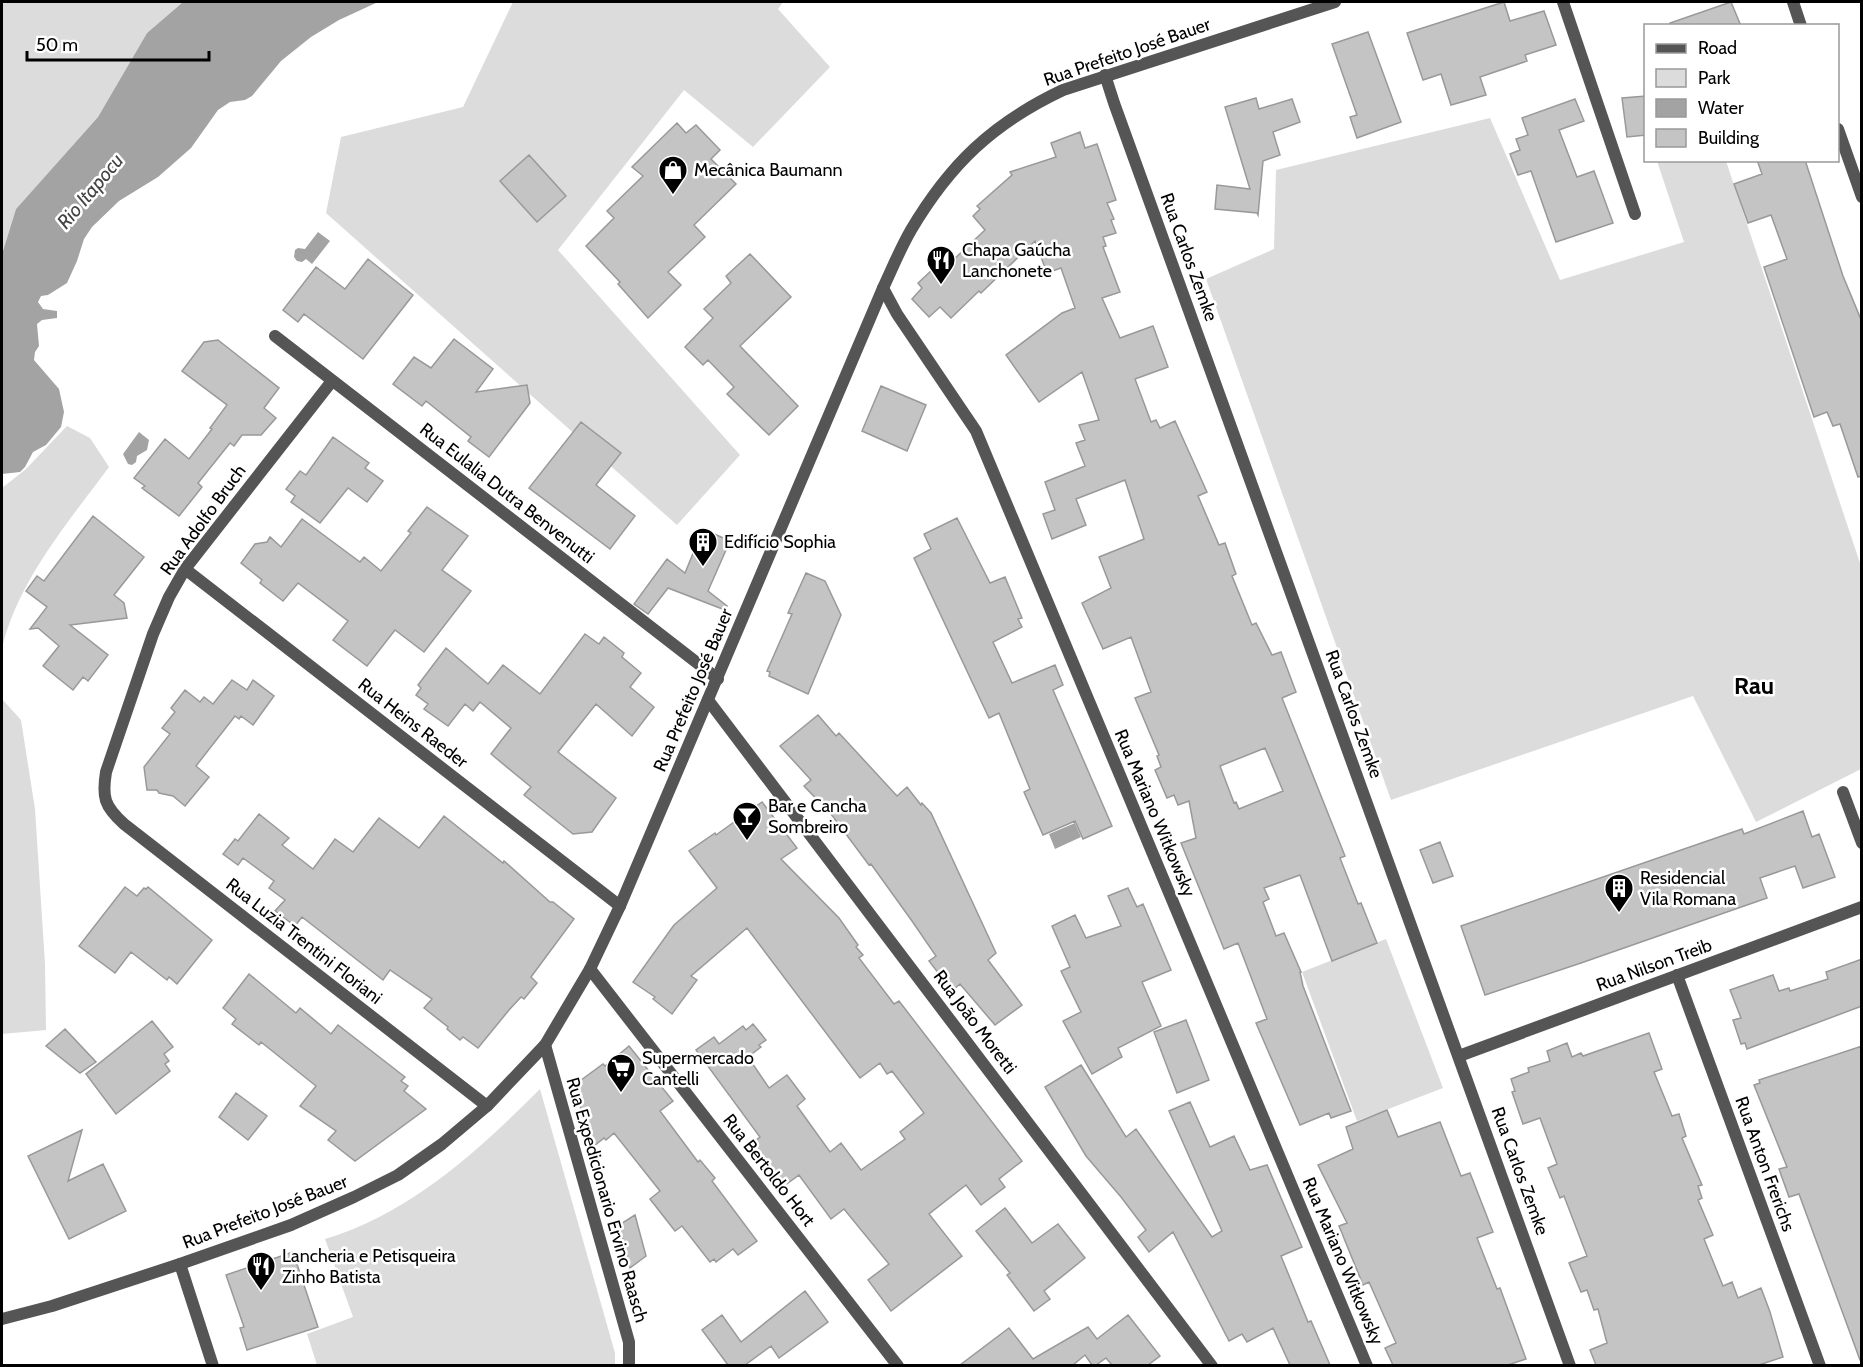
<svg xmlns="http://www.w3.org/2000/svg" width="1863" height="1367" viewBox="0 0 1863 1367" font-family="Cabin,sans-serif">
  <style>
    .green { fill: #dcdcdc }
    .water { fill: #a3a3a3 }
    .building { fill: #c4c4c4; stroke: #999; stroke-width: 1.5; fill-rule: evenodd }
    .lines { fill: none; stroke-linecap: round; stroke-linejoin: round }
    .service { stroke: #555; stroke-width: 12 }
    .minor { stroke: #555; stroke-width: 12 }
    .tertiary { stroke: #555; stroke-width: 12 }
    .labels { text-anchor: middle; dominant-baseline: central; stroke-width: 5; stroke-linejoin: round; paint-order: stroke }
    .street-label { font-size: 18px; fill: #000; stroke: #fff }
    .poi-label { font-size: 18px; fill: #000; stroke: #fff; text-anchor: start }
    .water-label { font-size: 20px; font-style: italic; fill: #444; stroke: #fff }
    .district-label { font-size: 24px; font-weight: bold; fill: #000; stroke: #fff }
  </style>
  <rect width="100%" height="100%" fill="#fff"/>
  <path class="green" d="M2,2H183L147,33L98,117L16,209L2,254Z
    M513,2H783L778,9L830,67L753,147L684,90L558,250L740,455L677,525L326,213L341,137L463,107Z
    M1490,118L1560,280L1684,242L1657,161H1726L1861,566V769L1756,822L1693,696L1391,800L1206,279L1274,249L1276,170Z
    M67,426L90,438L109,467C70,520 20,578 3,644C0,660 2,682 2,699L21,720L35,809L45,964L46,1030L2,1034V488L26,469Z
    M1386,939L1443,1088L1357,1121L1302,972Z
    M540,1089L615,1353V1365H317L307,1334L353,1317L325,1239C411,1213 478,1151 540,1089Z"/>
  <path class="water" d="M183,2H378L339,20L311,37L281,61L252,96L245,100L230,102L218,110L191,148L158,177L119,201L92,227L84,239L77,261L67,283L48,295L41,296L38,302L43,309L57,311V318L42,320L37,324L39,346L35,352L34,360L59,389L64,412L61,427L46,445L33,452L25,467L20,472L2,474V254L16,209L98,117L147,33Z
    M318,232L330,241L312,264L306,259L302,262L297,261L294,257L295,250L298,248L305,249Z
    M139,432L149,440L147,450L137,456L136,462L132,465L128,464L123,454Z
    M1075,823L1081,837L1055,849L1049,834Z"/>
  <path class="building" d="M1504,2L1510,21L1544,11L1556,45L1525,55L1527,61L1480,77L1486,95L1451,105L1441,74L1423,80L1407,33Z
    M1731,2L1741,26H1670V23Z
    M1368,32L1401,122L1357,138L1350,117L1357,115L1332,44Z
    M1646,96V135L1627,137L1622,98Z
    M1256,98L1259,109L1292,99L1300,122L1273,132L1280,155L1263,161L1258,215L1257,213L1215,209L1217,185L1250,189L1225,107Z
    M1575,99L1584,121L1559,130L1577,177L1594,171L1613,223L1556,242L1531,171L1518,175L1510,154L1520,150L1516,139L1528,135L1522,118Z
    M677,123L686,133L696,125L720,150L711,159L736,184L694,225L705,237L668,272L681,285L648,318L618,284L620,282L586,246L614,218L607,211L643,176L632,167Z
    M1080,132L1085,148L1097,144L1116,200L1107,203L1114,219L1111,220L1116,233L1103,237L1106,246L1103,247L1120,292L1102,298L1120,338L1153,326L1168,367L1135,379L1151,422L1156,420L1160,428L1175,421L1207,492L1198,496L1219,545L1225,543L1236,574L1232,576L1252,625L1256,623L1272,655L1281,652L1296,692L1282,698L1345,856L1340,858L1358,904L1361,903L1377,943L1332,961L1300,875L1264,888L1269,899L1263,902L1276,936L1284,933L1301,972H1300L1303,986L1351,1111L1331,1118L1329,1113L1300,1125L1256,1023L1267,1019L1238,943L1224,949L1181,843L1196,838L1189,801L1178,805L1174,795L1167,798L1155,770L1161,767L1157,756L1159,755L1135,698L1151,692L1131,637L1103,649L1082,603L1111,588L1099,557L1144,539L1125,480L1076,499L1086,525L1052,539L1043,514L1055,510L1045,482L1085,466L1076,443L1085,440L1079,425L1099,420L1082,372L1039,402L1006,355L1062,313L1075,308L1061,268L1047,273L1035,241L981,293L979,291L951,318L940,307L929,317L912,299L922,288L918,283L946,257L951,262L985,230L973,216L980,209L977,206L1012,175L1010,172L1056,157L1051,143ZM1265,748L1283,791L1239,809L1236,802L1234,803L1220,766Z
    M529,155L566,196L537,222L500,181Z
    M1757,160H1805L1843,276L1862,322V476L1858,477L1840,424L1833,426L1827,412L1814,417L1764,267L1787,259L1771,215L1748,223L1734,184L1762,174Z
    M750,254L791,297L740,346L798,406L769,435L727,394L734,387L708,360L703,365L685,347L713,318L704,309L731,283L726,276Z
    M368,259L413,295L363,359L304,314L298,322L283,310L316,267L345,289Z
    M454,339L493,369L476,392L527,385L530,403L489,457L468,441L471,437L426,401L422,406L393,384L414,357L431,368Z
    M218,340L279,388L264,408L276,418L261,435H242L234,446L230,443L198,483L202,487L179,516L142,488L145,486L134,478L165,439L189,459L212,429L210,428L227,405L182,371L204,342Z
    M881,386L926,405L907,451L862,431Z
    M581,422L621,453L596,485L635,516L610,549L529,488Z
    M333,437L369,463L365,468L383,481L367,502L348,488L320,523L291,502L295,496L286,489L300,471L306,475Z
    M427,507L468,536L442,570L471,591L424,652L395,630L367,666L333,640L348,621L298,583L283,601L260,583L262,580L241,563L255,544L267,542L270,537L281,547L302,519L360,562L364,557L381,571L411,533L408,531Z
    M93,516L144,557L114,595L124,603L127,618L70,625L108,655L88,681L83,677L73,690L43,666L59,646L38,628L30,629L47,607L26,591L37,576L44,581Z
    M957,518L990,583L1005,577L1022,618L1018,619L1022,627L993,642L1012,683L1055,665L1063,685L1053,690L1112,826L1083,839L1075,821L1043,835L1024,792L1030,789L999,713L989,718L914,558L931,549L924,534Z
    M703,529L730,541L708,591L727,606L725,610L668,588L648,614L634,604L667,559L685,573Z
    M806,573L825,581L841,615L808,694L769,676L770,672L767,671L792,614L788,613Z
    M585,634L599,644L604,637L624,653L622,657L641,673L630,687L654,707L632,736L596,704L558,752L616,798L592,832L573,834L524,795L531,787L491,754L511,728L480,702L473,711L465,704L448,726L424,709L428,704L416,695L421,688L418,685L446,648L488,684L503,665L540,694Z
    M232,680L247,690L253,680L274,696L253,725L241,716L239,719L235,716L196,766L209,777L185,806L173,796L159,793L157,790H147L144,767L170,734L162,728L175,712L171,708L185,690L200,702L204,697L213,704Z
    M818,715L836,736L839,733L897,796L907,787L921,805L922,803L931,813L996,953L988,960L1022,1005L995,1025L960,984L952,991L946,983L929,961L936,956L912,921L871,864L869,865L831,814L804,786L811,780L780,746Z
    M762,802L797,848L781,859L839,918L858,945L856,947L863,955L859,958L894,1004L899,1001L1022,1161L999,1179L1005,1187L981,1205L966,1185L929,1214L962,1256L891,1311L868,1280L889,1264L844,1209L831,1219L799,1175L784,1186L751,1144L760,1137L696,1050L714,1037L719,1044L743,1026L746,1030L753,1024L766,1040L759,1045L761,1047L748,1057L769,1088L787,1075L805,1099L797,1106L830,1152L841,1143L861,1170L905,1139L900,1132L924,1113L892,1071L887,1074L880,1063L860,1078L747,928L691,976L697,980L672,1014L653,999L655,997L633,982L674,925L717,888L689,851L715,833L716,835Z
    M1803,811L1812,837L1819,834L1835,877L1803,888L1795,866L1760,878L1767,898L1581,963L1485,995L1461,926L1742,829L1744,834Z
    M259,814L289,838L282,845L313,869L335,839L353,852L379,818L419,848L444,816L503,863L504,861L550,902H553L574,919L531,977L537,983L524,999L521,997L509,1010L478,1048L463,1037L460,1040L447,1029L448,1027L424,1008L432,999L390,970L383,980L302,917L295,926L275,911L285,900L269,888L274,881L243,858L238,865L223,854L235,839L238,841Z
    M1440,842L1453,876L1433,883L1420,850Z
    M125,887L137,896L144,888L146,889L148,887L212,940L177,984L169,977L167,980L131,952L115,973L79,946Z
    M1128,888L1137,907L1143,904L1171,970L1142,982L1161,1026L1118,1048L1122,1057L1092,1074L1063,1021L1081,1012L1061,971L1070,967L1052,926L1075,915L1086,938L1121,926L1108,896Z
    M1862,959V1006L1747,1049L1745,1043L1741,1044L1733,1020L1741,1018L1730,990L1773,975L1779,991L1789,988L1790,991L1828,979L1826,972Z
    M249,974L296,1013L300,1008L331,1034L338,1025L405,1077L401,1081L408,1086L404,1091L426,1109L355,1161L328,1140L336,1131L300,1106L316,1086L261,1042L259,1045L232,1024L236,1019L223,1008Z
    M1186,1020L1209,1080L1177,1093L1154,1032Z
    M152,1021L173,1047L164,1054L169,1061L165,1064L170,1071L116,1114L86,1074Z
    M65,1029L96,1062L80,1073L46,1046Z
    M1649,1033L1662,1069L1654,1072L1672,1116L1679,1114L1686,1136L1682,1138L1702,1185L1698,1186L1702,1198L1698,1200L1713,1235L1704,1239L1723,1286L1732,1282L1738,1298L1761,1288L1770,1312L1783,1357L1759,1365H1596L1590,1350L1607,1343L1598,1309L1594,1310L1587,1290L1581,1292L1569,1263L1587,1256L1564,1196L1560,1198L1548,1168L1557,1164L1540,1118L1523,1124L1512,1092L1515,1091L1511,1079L1529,1072L1528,1068L1550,1061L1547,1051L1567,1043L1572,1057L1581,1053L1583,1056Z
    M629,1046L673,1101L660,1111L698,1162L700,1160L715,1178L712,1181L757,1241L738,1255L733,1249L716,1262L714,1259L710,1262L682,1226L675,1231L650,1199L660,1191L614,1133L606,1140L604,1138L594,1146L573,1086L603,1064L605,1066Z
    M1862,1046V1360H1860L1799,1194L1789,1197L1779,1169L1787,1167L1754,1085L1760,1083L1759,1080Z
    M1081,1065L1126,1137L1136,1129L1212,1237L1222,1231L1169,1111L1190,1102L1210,1147L1234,1136L1250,1170L1267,1165L1302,1247L1281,1256L1308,1322L1311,1321L1330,1365H1290L1273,1328L1247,1342L1242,1334L1229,1341L1173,1232L1149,1252L1138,1237L1146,1230L1121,1197L1086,1156L1045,1087Z
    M236,1093L267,1116L248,1140L219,1117Z
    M1387,1110L1398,1137L1440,1122L1461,1176L1470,1173L1493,1232L1477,1238L1497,1289L1500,1288L1526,1359L1508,1365H1393L1385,1348L1396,1343L1369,1282L1363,1285L1339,1226L1347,1223L1318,1165L1353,1149L1346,1127Z
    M82,1130L68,1181L103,1164L126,1211L69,1239L28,1156Z
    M1005,1208L1032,1243L1058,1224L1085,1258L1044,1291L1050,1299L1034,1311L1007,1275L1010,1273L976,1231Z
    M635,1215L646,1256L630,1268L619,1225Z
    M293,1252L318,1327L247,1350L240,1328L244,1327L226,1275Z
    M805,1291L828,1322L779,1358L771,1346L745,1365H728L702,1330L722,1315L741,1342Z
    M1128,1315L1160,1356L1148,1365H1112L1106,1358L1096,1365H1092L1085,1355L1073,1365H960L1009,1328L1033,1359L1088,1327L1097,1339Z"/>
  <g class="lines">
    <path class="service" d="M1563,2L1635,214"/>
    <path class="minor" d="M1793,2L1801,26
      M1105,75L1114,103L1570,1366
      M1838,129L1862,197
      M883,288L897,314L976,431L1367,1366
      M275,336L718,679
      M332,381L185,569L169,597L153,634L106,772C102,797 104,806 124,824L487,1106
      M185,569L620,906
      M708,700L1212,1366
      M1843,792L1862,843
      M590,969L898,1366
      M1677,975L1820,1366
      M545,1045L629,1342V1366
      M1459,1056L1862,907
      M180,1264L213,1366"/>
    <path class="tertiary" d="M2,1319L52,1306L180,1264L291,1225L354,1197L398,1175L442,1144L487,1106L545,1045L590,969L620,906L883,288C892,269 900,249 911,230C950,164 993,123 1063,90L1335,2"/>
  </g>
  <defs>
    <g id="shop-pin" transform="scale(1.5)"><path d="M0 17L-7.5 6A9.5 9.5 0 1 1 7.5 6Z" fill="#000" stroke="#fff"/><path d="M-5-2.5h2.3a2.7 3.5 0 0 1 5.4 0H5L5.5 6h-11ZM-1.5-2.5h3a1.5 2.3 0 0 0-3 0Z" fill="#fff"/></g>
    <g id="restaurant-pin" transform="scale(1.5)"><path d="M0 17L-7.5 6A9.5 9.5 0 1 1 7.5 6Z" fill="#000" stroke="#fff"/><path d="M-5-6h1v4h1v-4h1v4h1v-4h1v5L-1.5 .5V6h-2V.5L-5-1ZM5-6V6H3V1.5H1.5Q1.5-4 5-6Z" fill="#fff"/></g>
    <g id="building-pin" transform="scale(1.5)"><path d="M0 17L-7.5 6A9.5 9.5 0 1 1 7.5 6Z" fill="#000" stroke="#fff"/><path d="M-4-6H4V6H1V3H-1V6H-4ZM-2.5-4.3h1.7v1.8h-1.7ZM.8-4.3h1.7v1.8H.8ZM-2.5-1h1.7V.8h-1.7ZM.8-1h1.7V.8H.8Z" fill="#fff"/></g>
    <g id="bar-pin" transform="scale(1.5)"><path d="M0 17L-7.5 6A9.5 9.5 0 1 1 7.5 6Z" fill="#000" stroke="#fff"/><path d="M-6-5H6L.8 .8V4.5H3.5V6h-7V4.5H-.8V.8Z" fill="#fff"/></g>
    <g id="supermarket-pin" transform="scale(1.5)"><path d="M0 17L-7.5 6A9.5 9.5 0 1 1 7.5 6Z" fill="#000" stroke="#fff"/><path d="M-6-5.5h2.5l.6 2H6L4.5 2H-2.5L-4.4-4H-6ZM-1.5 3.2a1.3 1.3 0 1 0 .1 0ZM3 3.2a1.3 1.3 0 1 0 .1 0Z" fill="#fff"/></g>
  </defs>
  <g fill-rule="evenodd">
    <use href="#shop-pin" x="673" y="170"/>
    <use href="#restaurant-pin" x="941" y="260"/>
    <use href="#building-pin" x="703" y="542"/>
    <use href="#bar-pin" x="747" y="816"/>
    <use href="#building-pin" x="1619" y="888"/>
    <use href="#supermarket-pin" x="621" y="1068"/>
    <use href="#restaurant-pin" x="261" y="1266"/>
  </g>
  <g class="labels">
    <g class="street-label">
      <text transform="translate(1127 52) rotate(-19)">Rua Prefeito José Bauer</text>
      <text transform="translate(1189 257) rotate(70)">Rua Carlos Zemke</text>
      <text transform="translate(507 493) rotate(38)">Rua Eulalia Dutra Benvenutti</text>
      <text transform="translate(203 520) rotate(-54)">Rua Adolfo Bruch</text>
      <text transform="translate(693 690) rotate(-67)">Rua Prefeito José Bauer</text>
      <text transform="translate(1354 714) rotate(70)">Rua Carlos Zemke</text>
      <text transform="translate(413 723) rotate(38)">Rua Heins Raeder</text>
      <text transform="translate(1155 813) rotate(67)">Rua Mariano Witkowsky</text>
      <text transform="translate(304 941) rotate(38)">Rua Luzia Trentini Floriani</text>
      <text transform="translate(1654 965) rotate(-20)">Rua Nilson Treib</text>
      <text transform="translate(975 1022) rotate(53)">Rua João Moretti</text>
      <text transform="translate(1765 1164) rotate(70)">Rua Anton Frerichs</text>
      <text transform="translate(769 1170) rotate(52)">Rua Bertoldo Hort</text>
      <text transform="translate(1520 1171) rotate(70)">Rua Carlos Zemke</text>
      <text transform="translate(607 1200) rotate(74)">Rua Expedicionario Ervino Raasch</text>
      <text transform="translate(265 1212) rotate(-21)">Rua Prefeito José Bauer</text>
      <text transform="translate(1343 1261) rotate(67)">Rua Mariano Witkowsky</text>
    </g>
    <g class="poi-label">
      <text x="694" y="170">Mecânica Baumann</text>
      <text x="962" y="250">Chapa Gaúcha<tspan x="962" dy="21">Lanchonete</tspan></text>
      <text x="724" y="542">Edifício Sophia</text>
      <text x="768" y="806">Bar e Cancha<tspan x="768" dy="21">Sombreiro</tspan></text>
      <text x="1640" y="878">Residencial<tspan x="1640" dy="21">Vila Romana</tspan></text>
      <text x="642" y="1058">Supermercado<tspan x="642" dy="21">Cantelli</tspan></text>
      <text x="282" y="1256">Lancheria e Petisqueira<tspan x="282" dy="21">Zinho Batista</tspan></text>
    </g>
    <g class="water-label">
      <text transform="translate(90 191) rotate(-50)">Rio Itapocu</text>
    </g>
    <g class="district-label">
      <text x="1754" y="685">Rau</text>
    </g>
  </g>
  <rect width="1863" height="1367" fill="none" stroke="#000000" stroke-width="6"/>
  <rect x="1644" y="24" width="195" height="138" fill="#ffffff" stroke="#999999" stroke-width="1.5"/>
  <rect x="1656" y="44" width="30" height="9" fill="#555555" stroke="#999999" stroke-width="1.5"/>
  <text x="1698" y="54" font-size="18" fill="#000000">Road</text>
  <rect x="1656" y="69" width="30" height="18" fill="#dcdcdc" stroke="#999999" stroke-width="1.5"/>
  <text x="1698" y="84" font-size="18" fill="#000000">Park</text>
  <rect x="1656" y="99" width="30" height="18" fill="#a3a3a3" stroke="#999999" stroke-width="1.5"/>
  <text x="1698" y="114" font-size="18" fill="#000000">Water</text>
  <rect x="1656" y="129" width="30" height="18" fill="#c4c4c4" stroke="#999999" stroke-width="1.5"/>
  <text x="1698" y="144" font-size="18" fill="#000000">Building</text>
  <path d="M27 51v9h182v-9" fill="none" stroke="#000000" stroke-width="3"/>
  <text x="36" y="51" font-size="18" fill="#000000" stroke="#ffffff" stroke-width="4.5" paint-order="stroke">50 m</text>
</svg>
